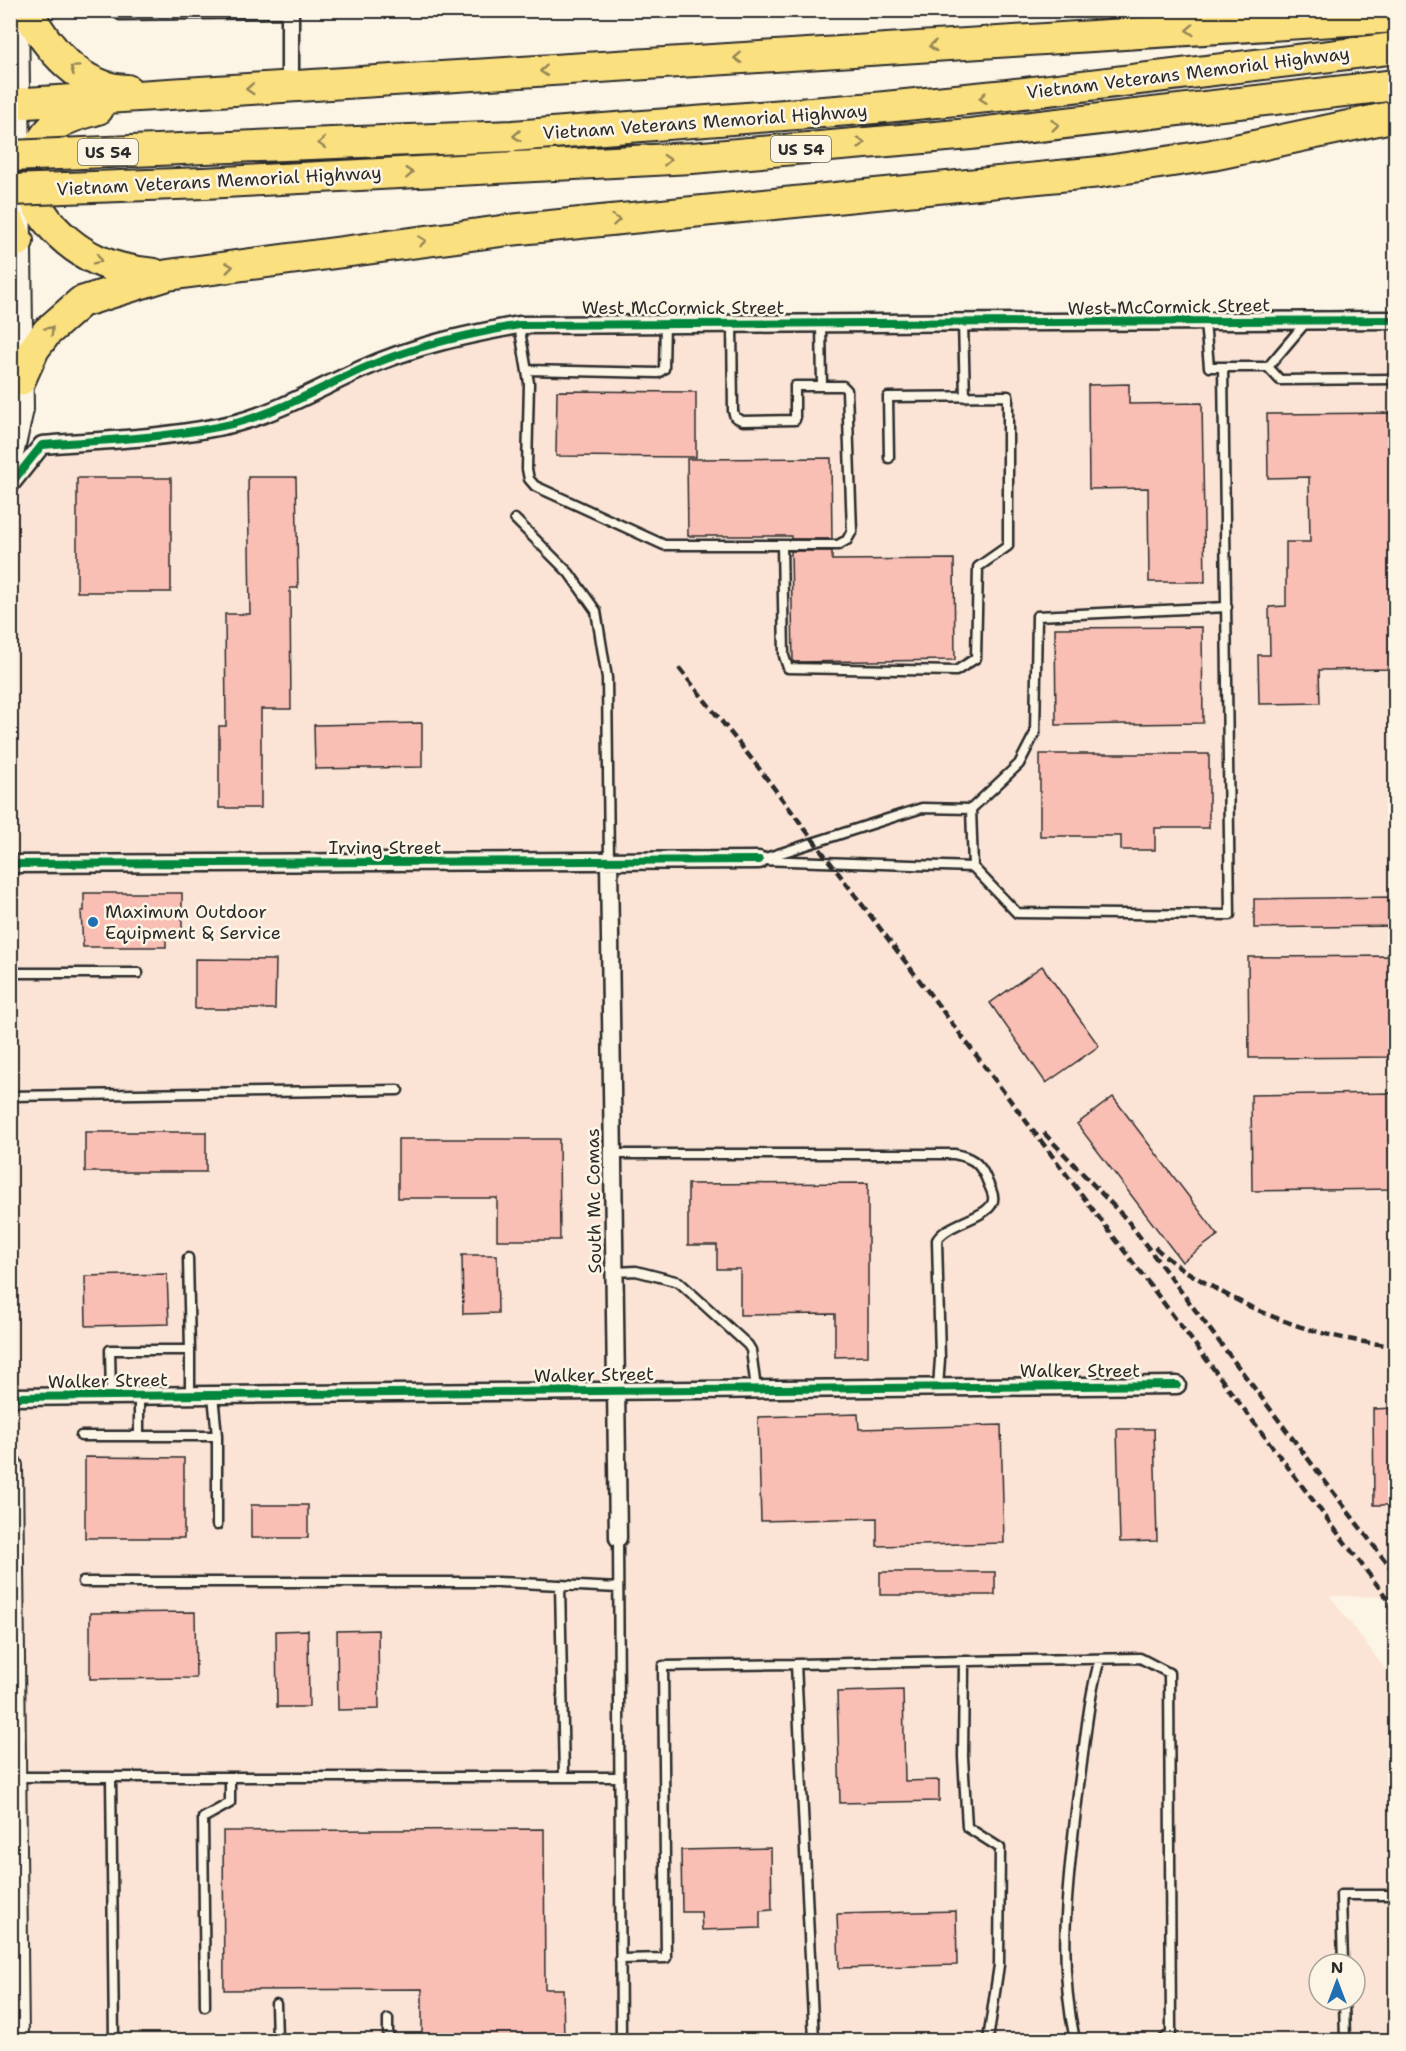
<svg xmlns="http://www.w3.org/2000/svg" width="1406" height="2051" viewBox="0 0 1406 2051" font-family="'Shantell Sans',sans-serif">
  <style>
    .built { fill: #fbe4d6; fill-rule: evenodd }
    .building { fill: #f9beb4; stroke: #2b2b2b; stroke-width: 1.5 }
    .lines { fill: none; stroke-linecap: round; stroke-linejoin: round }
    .lane-casing { stroke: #2b2b2b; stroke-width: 13 }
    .street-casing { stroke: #2b2b2b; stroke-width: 21 }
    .secondary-casing { stroke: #2b2b2b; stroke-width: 28 }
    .highway-casing { stroke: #2b2b2b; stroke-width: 34 }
    .lane { stroke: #fcf5e5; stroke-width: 8 }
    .street { stroke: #fcf5e5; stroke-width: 16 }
    .secondary { stroke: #fcf5e5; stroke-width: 24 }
    .highway { stroke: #fbe080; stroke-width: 30 }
    .rail { stroke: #2b2b2b; stroke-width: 4.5; stroke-dasharray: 9 4.5; stroke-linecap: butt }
    .highway-bridge-casing { stroke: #2b2b2b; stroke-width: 34; stroke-linecap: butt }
    .highway-bridge { stroke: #fbe080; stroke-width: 30 }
    .cycleway-casing { stroke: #fcf5e5; stroke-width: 11 }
    .cycleway { stroke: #00873e; stroke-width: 8 }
    .oneway { stroke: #938656 }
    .poi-dot { fill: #1f6fb2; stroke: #fcf5e5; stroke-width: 2 }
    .labels { text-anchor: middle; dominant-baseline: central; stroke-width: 5; stroke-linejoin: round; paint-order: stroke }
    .shield { fill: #fcf5e5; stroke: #6a6863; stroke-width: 1.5 }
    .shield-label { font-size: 16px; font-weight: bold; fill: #2b2b2b }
    .street-label { font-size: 18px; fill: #2b2b2b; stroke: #fcf5e5 }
    .poi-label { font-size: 18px; fill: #2b2b2b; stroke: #fcf5e5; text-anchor: start }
  </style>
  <rect width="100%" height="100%" fill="#fcf5e5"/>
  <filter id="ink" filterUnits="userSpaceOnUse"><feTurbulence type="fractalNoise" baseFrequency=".0167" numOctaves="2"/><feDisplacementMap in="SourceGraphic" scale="12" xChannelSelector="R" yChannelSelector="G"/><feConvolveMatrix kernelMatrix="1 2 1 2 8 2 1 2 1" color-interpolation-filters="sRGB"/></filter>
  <g filter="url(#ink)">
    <path class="built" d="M1395,320V1597L1330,1596L1395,1682V2040H11L10,485L35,451L237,422L519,325ZM1319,1964H1355V2000H1319Z"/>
    <path class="building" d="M1129,384V404L1202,403L1205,582H1149L1148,488L1089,489L1088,385Z
      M557,391L696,392V457L556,456Z
      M1395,413V669L1319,670L1320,703L1259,704L1258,655H1270L1269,607L1286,606V542H1310L1309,477L1268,478L1267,414Z
      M831,458L832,539H791V536H688L687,459Z
      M248,477H296L298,588H290L291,709H261V808H219V726H226L225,614H250Z
      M77,478H171V592H77Z
      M791,551H832V560L954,559L955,660L793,662Z
      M1202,627L1203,723L1056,725L1055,628Z
      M422,723V767L315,769L314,725Z
      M1040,754H1209V828H1155V850H1121V836H1040Z
      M84,893H182V938H166V947H83L81,911H84Z
      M1395,897V926L1254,928V899Z
      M1395,956V1057L1249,1058L1248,957Z
      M195,959L276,960L275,1009H195Z
      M1042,966L1099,1046L1046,1083L990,1003Z
      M1395,1093V1189L1252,1191L1251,1095Z
      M1113,1097L1218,1235L1182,1262L1077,1124Z
      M85,1132H206V1172H85Z
      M398,1139H559L560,1240H497V1198H398Z
      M868,1183V1356L835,1357V1314L740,1315V1269H717V1245H688V1184Z
      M462,1255H497L498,1313L463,1314Z
      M167,1274L169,1324L86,1326L85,1276Z
      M1395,1408V1505H1374L1373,1409Z
      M858,1414L859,1429L1001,1425L1004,1543L877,1546V1518L761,1521L758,1417Z
      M1117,1429H1154L1157,1541L1120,1542Z
      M85,1457L184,1458V1538H85Z
      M251,1505H308V1538H251Z
      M880,1572H995V1595H880Z
      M195,1612L196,1678L90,1679V1613Z
      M308,1630L309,1707H277L276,1631Z
      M378,1630L379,1709L338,1710L337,1631Z
      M903,1690L905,1781L939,1780V1801L840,1803L837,1692Z
      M544,1829L545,1989H563L564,2040H422V1989L224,1990L223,1831Z
      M771,1848L772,1910L760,1911V1928L702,1930L701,1912H682L681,1850Z
      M956,1911L957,1965L839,1968L837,1914Z"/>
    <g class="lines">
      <g class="lane-casing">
        <path id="lane" d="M113,10L120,15L290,13
          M1205,322L1209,367H1268L1307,321
          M821,323L822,386
          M963,323L965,397
          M519,325L529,383L527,469L529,479L535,486L664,545H838L847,540L852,531L847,390L843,386H795V420L743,421L735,417L733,411L732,323
          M1268,367L1280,380L1396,379
          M527,370L658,373L664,369L665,322
          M515,519L569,573L596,611L607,678L609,862
          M782,545L784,656L788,668L956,671L976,658L978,567L1008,546V396L888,397L889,458
          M971,809L1019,764L1035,733L1037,616L1227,607
          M973,867L971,809L922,808L759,860L973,867L1017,913L1230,915L1223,367
          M10,973H138
          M10,1096L398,1090
          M613,1154H954C971,1157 979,1162 986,1178C988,1184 992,1190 993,1196C997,1217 948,1221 937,1240L940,1359L938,1387
          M188,1258L190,1350
          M615,1272L636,1271L679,1282L748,1345L751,1350L756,1389
          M213,1395L217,1436
          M111,1396L110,1350H190V1395
          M139,1396V1434
          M81,1436H217V1525
          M618,1538L621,2040
          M83,1582H499L618,1588
          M560,1585L564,1777
          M964,1661L963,1757L967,1827L1000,1848L999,1965L988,2040
          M796,1664L1140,1658L1169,1673L1171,2033L1163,2040
          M15,1777H111L114,2040
          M111,1777H619
          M620,1959L666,1958L663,1666L796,1664L814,2040
          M1343,1964L1341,1895H1396
          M1344,2000L1345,2040
          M276,2004L277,2040
          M205,2006L203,1818L230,1803V1777
          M388,2040V2019
          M1075,2040C1056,1953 1069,1873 1079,1785C1085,1744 1088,1699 1100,1659"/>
      </g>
      <g class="street-casing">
        <path id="street" d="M290,87V10
          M10,485L42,445C106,440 173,438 236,423C278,412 322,387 362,369C413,346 465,335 519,325L1396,320
          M609,862L618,1538
          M10,864L759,860
          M10,1397L1177,1385"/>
      </g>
      <g class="secondary-casing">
        <path id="secondary" d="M10,459L21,409L16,10
          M10,1466L16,2040"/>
      </g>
      <g class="highway-casing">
        <path id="highway" d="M27,10C47,48 81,89 127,90
          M10,104L1396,17
          M98,109C85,113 70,116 59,123C50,128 43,139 38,147C10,192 58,242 97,260C116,269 134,272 154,274
          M205,148L513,136L875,108L1007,95L1396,48
          M204,183L692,158L970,134L1396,85
          M10,224L18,241
          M20,380L34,349L47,332L81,302L168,275L509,230L1100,172L1212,155L1396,116"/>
      </g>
      <use href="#lane" class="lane"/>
      <use href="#street" class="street"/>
      <use href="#secondary" class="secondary"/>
      <use href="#highway" class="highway"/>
      <path class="rail" d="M679,668L758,767L1396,1610
        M1044,1133L1127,1220L1396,1575
        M1155,1247C1173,1265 1194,1276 1216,1289C1273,1321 1330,1340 1396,1346"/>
      <g class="highway-bridge-casing">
        <path id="highway-bridge" d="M10,156L205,148
          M10,190L204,183"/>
      </g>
      <use href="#highway-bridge" class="highway-bridge"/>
      <g class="cycleway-casing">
        <path id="cycleway" d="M10,485L42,445C106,440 173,438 236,423C278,412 322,387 362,369C413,346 465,335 519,325L1396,320
          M10,864L759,860
          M10,1397L1177,1385"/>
      </g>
      <use href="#cycleway" class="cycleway"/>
    </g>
    <defs><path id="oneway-chevron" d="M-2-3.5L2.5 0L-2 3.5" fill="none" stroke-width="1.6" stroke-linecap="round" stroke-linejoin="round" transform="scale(1.5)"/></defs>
    <g class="oneway">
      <use href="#oneway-chevron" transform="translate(1190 30) rotate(176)"/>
      <use href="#oneway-chevron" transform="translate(933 46) rotate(176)"/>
      <use href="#oneway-chevron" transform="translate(738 58) rotate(176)"/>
      <use href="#oneway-chevron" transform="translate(74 69) rotate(-145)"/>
      <use href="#oneway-chevron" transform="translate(544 71) rotate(176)"/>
      <use href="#oneway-chevron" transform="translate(250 89) rotate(176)"/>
      <use href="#oneway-chevron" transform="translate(983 98) rotate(174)"/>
      <use href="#oneway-chevron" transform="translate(1055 125) rotate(-6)"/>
      <use href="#oneway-chevron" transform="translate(517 136) rotate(176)"/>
      <use href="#oneway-chevron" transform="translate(322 143) rotate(178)"/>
      <use href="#oneway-chevron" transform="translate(861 143) rotate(-5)"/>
      <use href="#oneway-chevron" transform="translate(667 160) rotate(-3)"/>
      <use href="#oneway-chevron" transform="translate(409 173) rotate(-3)"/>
      <use href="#oneway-chevron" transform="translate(616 220) rotate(-5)"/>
      <use href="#oneway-chevron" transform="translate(422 241) rotate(-7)"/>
      <use href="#oneway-chevron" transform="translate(98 260) rotate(26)"/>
      <use href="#oneway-chevron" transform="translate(229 267) rotate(-7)"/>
      <use href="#oneway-chevron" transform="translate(50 330) rotate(-47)"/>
    </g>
  </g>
  <circle class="poi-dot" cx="93" cy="922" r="6"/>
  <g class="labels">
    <g class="shield">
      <rect x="771" y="136" width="60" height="26" rx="4.5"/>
      <rect x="78" y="139" width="60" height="26" rx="4.5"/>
    </g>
    <g class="shield-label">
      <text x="801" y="149">US 54</text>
      <text x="108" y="152">US 54</text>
    </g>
    <g class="street-label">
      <text transform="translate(1188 73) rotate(-7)">Vietnam Veterans Memorial Highway</text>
      <text transform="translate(705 122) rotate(-4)">Vietnam Veterans Memorial Highway</text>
      <text transform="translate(219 181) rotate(-3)">Vietnam Veterans Memorial Highway</text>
      <text transform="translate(1169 307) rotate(-1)">West McCormick Street</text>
      <text x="683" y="308">West McCormick Street</text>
      <text x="385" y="848">Irving Street</text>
      <text transform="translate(594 1201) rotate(-91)">South Mc Comas</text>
      <text x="1080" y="1371">Walker Street</text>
      <text transform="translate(594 1375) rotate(-1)">Walker Street</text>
      <text transform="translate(108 1381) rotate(-1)">Walker Street</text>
    </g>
    <g class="poi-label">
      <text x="105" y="912">Maximum Outdoor<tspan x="105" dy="21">Equipment &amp; Service</tspan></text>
    </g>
  </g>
  <rect width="1406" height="2051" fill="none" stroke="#fcf5e5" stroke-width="36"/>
  <rect x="18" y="18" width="1370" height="2015" fill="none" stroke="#2b2b2b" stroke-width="2" filter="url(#ink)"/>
  <g transform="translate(1337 1982)"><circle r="28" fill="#fcf5e5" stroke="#a8a49b" stroke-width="1.5"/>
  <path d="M0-4.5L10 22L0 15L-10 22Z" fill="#1f6fb2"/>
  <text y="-9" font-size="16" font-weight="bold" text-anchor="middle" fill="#2b2b2b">N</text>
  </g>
</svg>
